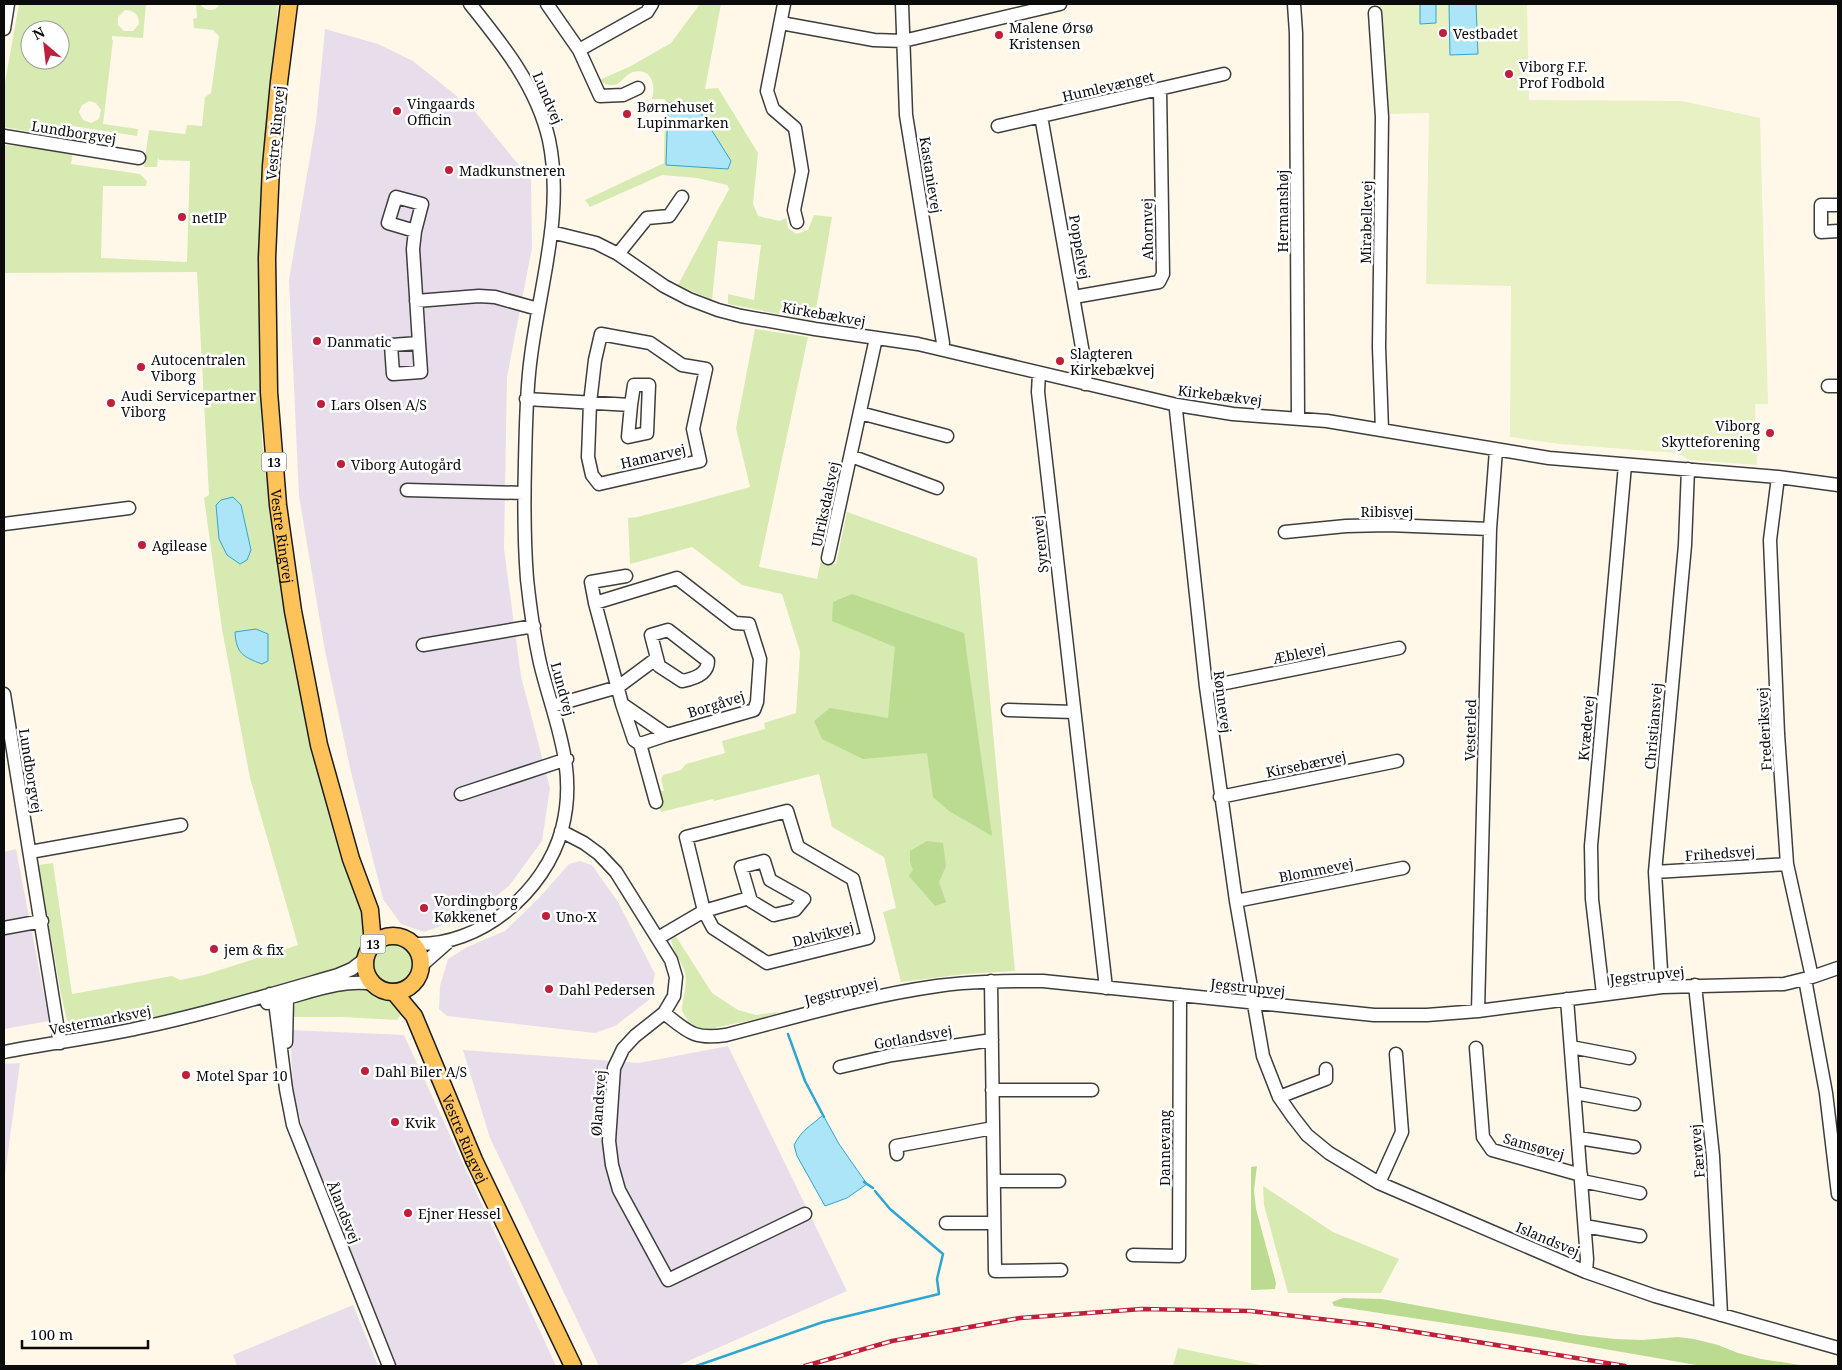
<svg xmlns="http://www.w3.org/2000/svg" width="1842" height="1370" viewBox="0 0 1842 1370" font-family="'Noto Serif',serif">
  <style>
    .industrial { fill: #e8deeb }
    .green { fill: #d6eab2; fill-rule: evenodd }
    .forest { fill: #bbdb91 }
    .pitch { fill: #e7f1c4 }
    .water { fill: #ace5f8; stroke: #30a5d2 }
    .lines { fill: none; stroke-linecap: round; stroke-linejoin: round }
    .stream { stroke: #30a5d2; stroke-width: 2.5 }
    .minor-casing { stroke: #3e3e3e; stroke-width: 15 }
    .major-casing { stroke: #1c1c1c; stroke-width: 19 }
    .minor { stroke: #fff; stroke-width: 12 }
    .major { stroke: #fec25a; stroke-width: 16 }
    .rail-casing { stroke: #bf1f3a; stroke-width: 4.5 }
    .rail { stroke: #fff; stroke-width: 2.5; stroke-dasharray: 8; stroke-linecap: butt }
    .poi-dot { fill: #bf1f3a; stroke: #fff; stroke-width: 2 }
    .labels { text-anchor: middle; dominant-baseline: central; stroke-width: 5; stroke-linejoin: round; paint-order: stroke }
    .shield { fill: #fff; stroke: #545454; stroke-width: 1 }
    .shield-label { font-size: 12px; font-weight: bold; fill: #0b0b0b }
    .poi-label { font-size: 14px; fill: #0b0b0b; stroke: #fff; text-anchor: start }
    .street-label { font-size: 14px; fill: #0b0b0b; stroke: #fff }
  </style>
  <rect width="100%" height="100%" fill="#fff8e9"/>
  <path class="industrial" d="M325,29L378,44L413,61L473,109L531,180L532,248L507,377L504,549L521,676L550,788L542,841L509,886L472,915L424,932L401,924L383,899L351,772L325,651L299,496L289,280L316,122Z
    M16,849L49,1021L4,1029V852Z
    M580,861L592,865L618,902L655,974L649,1000L615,1026L595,1033L447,1016L439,1009L440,986L448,959L467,947L505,931L540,897L569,864Z
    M290,1030L404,1035L556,1366H397L304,1133L293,1092Z
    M728,1046L847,1291L677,1366H599L490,1138L463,1050L639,1063Z
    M20,1063L4,1182V1064Z
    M353,1305L378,1366H237L233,1355Z"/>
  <path class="green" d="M19,4H146L143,38L112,36V40H113L103,124L138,129L137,136L73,126L70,139L4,127V88ZM125,10C134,10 139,15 139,24L133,31H124L118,25V17ZM30,30H60V60H30ZM89,101L96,103L101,110L99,119L91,123L83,120L79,112L82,105Z
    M196,4H200C206,12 215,12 220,4H278L266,138L258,271L262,443L292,657L316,762L339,848L365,914L367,928L364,946L355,958L344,966L225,1001L91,1031L77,1030L67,1020L61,994L38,865L53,863L72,994L172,976L180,980L204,975L298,945L250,778L222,629L204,498L209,495L197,272L4,273V145L73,151L71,164L140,174L147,181L146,186H103L101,258L187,262L190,161L159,160L158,157L157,167H144L149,130L185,134L187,125L202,126L205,97L211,93L219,36L213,30L194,28L193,19L197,18Z
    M700,4H721L705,89L718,88L758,153L753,204L758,216L780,221L786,218L788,228L796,234L808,230L814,215L832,217L814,321L728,304V294L754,300L761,245L718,241L712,300L678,285L729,189L727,185L697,178L662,175L590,207L585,200L664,163L665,99H652C656,86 652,67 633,72C627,73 623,81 617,84C610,87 605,84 599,80L629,67L671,43Z
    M755,329L808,337L759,567L817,579L821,561L836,564L847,512L977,558L1015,971L965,974L901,982L883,912L896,908L884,857L832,827L819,774L714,801L713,799L661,812L657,797L660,791H664L661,779L663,775L681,770L686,764L725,753L722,741L765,729L764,723L796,713L800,652L782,594L742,585L692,547L630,564L628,518L637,517L689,504L750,487L736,428Z
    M675,935L712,993L738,1010L756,1015L777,1012L776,1015L705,1030L689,1023L682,1011C682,1001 686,989 686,979C685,964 672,952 671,939Z
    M372 964a21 21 0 1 1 42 0a21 21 0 1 1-42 0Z
    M347,986L366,987L390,1000L403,1012L397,1020L343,1017H291L295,1005L304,997Z
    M1263,1186L1333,1232L1399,1259L1381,1293H1288L1264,1205Z
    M1178,1348L1265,1366H1173Z"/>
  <path class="forest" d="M852,594L964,633L992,836L949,811L933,797L927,753L863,759L822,739L814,721L830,708L888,718L895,647L832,621L833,602Z
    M927,841L943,843L946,866L939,882L946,902L935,906L909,876L913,870L910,862V851Z
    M1257,1166L1254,1190L1256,1209L1276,1283L1275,1289L1251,1290V1167Z
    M1343,1298L1382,1299L1580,1335L1615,1339L1642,1340L1678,1337L1694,1339L1718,1345L1738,1353L1761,1359L1807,1366H1702L1536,1337L1334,1306L1332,1302Z"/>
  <path class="pitch" d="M1380,4H1527L1529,100L1682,101L1760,118L1768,404H1755L1757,465L1690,460L1677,453L1560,444L1510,437L1511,286L1426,284L1429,113L1385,114L1379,14Z"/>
  <path class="water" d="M1420,4H1436V23L1420,24Z
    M1449,4H1476L1478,54L1450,55Z
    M694,102L731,161L728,169L666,165L668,103Z
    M233,497L241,505L251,550L247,560L240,564L227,555L219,539L216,505L221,500Z
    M256,629L268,634V661L262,664C243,657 236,653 235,632Z
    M823,1115L839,1144L867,1184L847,1198L825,1206L797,1156L794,1145C803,1128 810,1127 823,1115Z"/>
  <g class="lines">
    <path class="stream" d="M788,1034L805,1081L824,1117
      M864,1182L873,1188
      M696,1366L823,1322L939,1294L937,1279L943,1254L890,1209L875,1191"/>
    <g class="minor-casing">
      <path id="minor" d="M547,4L579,50L600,96L623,95L638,88
        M784,4L767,91L773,109L795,128L802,171L794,210L797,222
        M902,4L906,115L943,343L941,349
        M1294,4L1296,33L1298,418
        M1375,13L1382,117L1379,347L1382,430
        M781,23L874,40L903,41L1060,4
        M4,29L8,4
        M579,50L647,12L652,4
        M1041,116L1086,370L1085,384
        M998,126L1224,74
        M4,136L139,158
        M1838,205H1821V232L1838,231
        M415,231L388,223L396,197L422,204L415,231L413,249L419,343L391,345L393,374L421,372L419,343
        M551,232L596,243L618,254L664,286L689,299L718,310L741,316L815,329L918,344L1177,405L1233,414L1327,421L1549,458L1778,477L1838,485
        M618,254L647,218L669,216L682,197
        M1074,297L1159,282L1163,274L1160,89
        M416,301L479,296L495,297L538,309
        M601,334L650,343L682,365L706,369L693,429L700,461L599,484L592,475L588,457L590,403L595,360Z
        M1039,373L1038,392L1106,988
        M1828,386H1838
        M526,399L631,405L628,437L647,433L649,385H634L631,405
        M1177,405L1176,410L1206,687L1236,901L1263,1056L1279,1097L1293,1117L1307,1135L1329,1153L1379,1183L1586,1272L1655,1296L1838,1348
        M860,413L947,436
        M851,456L937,488
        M1778,477L1770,540L1778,734L1787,864L1812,977
        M407,490L524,493
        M4,524L129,508
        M1285,532L1346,526L1388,525L1490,529
        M828,558L876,338
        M626,576L591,582L595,603L622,704L634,740L640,744L667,735
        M595,603L677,578L735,623L749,624L760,659L757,702L754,710L667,735L622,704
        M668,630L708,661C708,675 693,679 682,681L659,666L651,635Z
        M423,645L534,626
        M1206,687L1399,648
        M4,694L60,1043
        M552,706L618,687L657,658
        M1008,710L1074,712
        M640,744L656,802
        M461,794L567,759
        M1220,797L1397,761
        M787,811L798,847L853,879L868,938L767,963L713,928L704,911L686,837Z
        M561,831L584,843L599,854L616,872L671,960L676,977L674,996L664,1013L635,1036L623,1049L614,1068L609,1141L612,1165L619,1190L668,1280L805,1214
        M30,852L181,825
        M764,861L770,880L804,899L795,910L774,915L751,901L741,867Z
        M1655,872L1787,864
        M1236,901L1403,868
        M4,928L42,921
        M658,938L704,911L749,898
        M414,944C480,947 545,892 562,829C578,768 554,721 540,663C534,636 530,607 527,579C524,540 524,501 525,462C526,426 526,391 531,356C540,284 564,213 549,140C537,87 503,45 470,4
        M421,966L447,943
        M1805,979L1826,1093L1838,1194
        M991,981L995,1271L1061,1270
        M1695,985L1713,1156L1721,1315
        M1662,987L1655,872L1685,545L1688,469
        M283,993L287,999L286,1042
        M270,994L275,1002L286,1089L293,1125L389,1366
        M1603,994L1592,899L1591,846L1625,465
        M1567,999L1587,1259L1586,1272
        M267,1003C302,996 338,978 374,984
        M1478,1011L1490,529L1496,450
        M664,1013C688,1032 694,1040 726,1035C796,1017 866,996 937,986C972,981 1008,981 1043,981L1374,1015H1427L1478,1011L1662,987L1784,984L1812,977L1838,968
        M1571,1047L1629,1058
        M1476,1048L1483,1137L1492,1150L1581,1175
        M4,1052C49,1043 94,1038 139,1028C206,1014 272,994 338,975L352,969L365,959
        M840,1067L892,1055L992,1040
        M992,1090H1092
        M1575,1093L1634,1104
        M1279,1097L1326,1079V1069
        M1579,1138L1634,1147
        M897,1154L896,1146L993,1128
        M994,1181H1059
        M1582,1181L1640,1193
        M1379,1183L1402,1132L1396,1054
        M946,1223H994
        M1585,1226L1640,1236
        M1133,1255L1179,1256L1180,995"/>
    </g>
    <g class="major-casing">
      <g id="major">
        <path id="s1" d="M289,4L279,82L271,166L267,258L269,392L278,505L293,611L319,745L351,859L370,910L373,944"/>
        <circle cx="393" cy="964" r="28"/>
        <path id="s2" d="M394,992L414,1016L474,1160L573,1366"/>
      </g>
    </g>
    <use href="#minor" class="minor"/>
    <use href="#major" class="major"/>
    <g class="rail-casing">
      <path id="rail" d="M805,1366L892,1341L1020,1318L1142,1309L1250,1311L1373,1325L1625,1366"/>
    </g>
    <use href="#rail" class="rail"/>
  </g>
  <g class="poi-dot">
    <circle cx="1443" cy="33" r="5"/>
    <circle cx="999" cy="35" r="5"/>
    <circle cx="1509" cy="74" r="5"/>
    <circle cx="397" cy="111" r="5"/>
    <circle cx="627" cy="114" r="5"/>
    <circle cx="449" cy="170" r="5"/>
    <circle cx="182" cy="217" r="5"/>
    <circle cx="317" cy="341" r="5"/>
    <circle cx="1060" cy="361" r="5"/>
    <circle cx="141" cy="367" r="5"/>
    <circle cx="111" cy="403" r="5"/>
    <circle cx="321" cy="404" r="5"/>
    <circle cx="1770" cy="433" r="5"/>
    <circle cx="341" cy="464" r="5"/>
    <circle cx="142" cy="545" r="5"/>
    <circle cx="424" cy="908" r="5"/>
    <circle cx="546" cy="916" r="5"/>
    <circle cx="214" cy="949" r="5"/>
    <circle cx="549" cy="989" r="5"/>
    <circle cx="365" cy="1071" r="5"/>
    <circle cx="186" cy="1075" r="5"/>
    <circle cx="395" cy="1122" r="5"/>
    <circle cx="408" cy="1213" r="5"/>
  </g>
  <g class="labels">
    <g class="shield">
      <rect x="261.5" y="452.5" width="25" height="19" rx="4"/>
      <rect x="360.5" y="934.5" width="25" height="19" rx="4"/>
    </g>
    <g class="shield-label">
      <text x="274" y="462">13</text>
      <text x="373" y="944">13</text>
    </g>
    <g class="poi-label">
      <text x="1009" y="27">Malene Ørsø<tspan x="1009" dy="16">Kristensen</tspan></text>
      <text x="1453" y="33">Vestbadet</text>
      <text x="1519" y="66">Viborg F.F.<tspan x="1519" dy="16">Prof Fodbold</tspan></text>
      <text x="407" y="103">Vingaards<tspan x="407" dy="16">Officin</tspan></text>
      <text x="637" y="106">Børnehuset<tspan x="637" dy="16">Lupinmarken</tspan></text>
      <text x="459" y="170">Madkunstneren</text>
      <text x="192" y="217">netIP</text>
      <text x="327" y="341">Danmatic</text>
      <text x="1070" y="353">Slagteren<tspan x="1070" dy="16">Kirkebækvej</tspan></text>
      <text x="151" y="359">Autocentralen<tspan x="151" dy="16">Viborg</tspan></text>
      <text x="121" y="395">Audi Servicepartner<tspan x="121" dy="16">Viborg</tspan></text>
      <text x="331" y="404">Lars Olsen A/S</text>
      <text x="1760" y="425" text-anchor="end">Viborg<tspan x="1760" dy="16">Skytteforening</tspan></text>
      <text x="351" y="464">Viborg Autogård</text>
      <text x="152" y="545">Agilease</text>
      <text x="434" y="900">Vordingborg<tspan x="434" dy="16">Køkkenet</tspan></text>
      <text x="556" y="916">Uno-X</text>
      <text x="224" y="949">jem &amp; fix</text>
      <text x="559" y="989">Dahl Pedersen</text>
      <text x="375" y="1071">Dahl Biler A/S</text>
      <text x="196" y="1075">Motel Spar 10</text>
      <text x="405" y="1122">Kvik</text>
      <text x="418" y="1213">Ejner Hessel</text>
    </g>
    <g class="street-label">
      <text transform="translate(1108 86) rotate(-13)">Humlevænget</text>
      <text transform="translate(548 98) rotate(67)">Lundvej</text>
      <text transform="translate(74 132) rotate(9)">Lundborgvej</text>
      <text transform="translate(275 133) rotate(-85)">Vestre Ringvej</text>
      <text transform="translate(931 175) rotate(81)">Kastanievej</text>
      <text transform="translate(1282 211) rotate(-90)">Hermanshøj</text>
      <text transform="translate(1366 222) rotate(-89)">Mirabellevej</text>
      <text transform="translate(1147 229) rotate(-91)">Ahornvej</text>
      <text transform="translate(1080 247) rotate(80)">Poppelvej</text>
      <text transform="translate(824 314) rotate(10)">Kirkebækvej</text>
      <text transform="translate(1220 395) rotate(7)">Kirkebækvej</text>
      <text transform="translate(653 456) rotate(-13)">Hamarvej</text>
      <text transform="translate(825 504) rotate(-78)">Ulriksdalsvej</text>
      <text x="1387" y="511">Ribisvej</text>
      <text stroke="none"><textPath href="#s1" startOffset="534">Vestre Ringvej</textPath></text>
      <text transform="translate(1040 544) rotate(-96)">Syrenvej</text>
      <text transform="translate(1299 653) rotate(-12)">Æblevej</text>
      <text transform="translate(563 689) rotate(75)">Lundvej</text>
      <text transform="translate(1223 702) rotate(83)">Rønnevej</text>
      <text transform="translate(716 704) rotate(-17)">Borgåvej</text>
      <text transform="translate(1653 726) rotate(-85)">Christiansvej</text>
      <text transform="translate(1586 728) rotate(-85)">Kvædevej</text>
      <text transform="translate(1764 729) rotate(-93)">Frederiksvej</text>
      <text transform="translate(1470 730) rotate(-89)">Vesterled</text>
      <text transform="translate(1306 764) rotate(-12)">Kirsebærvej</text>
      <text transform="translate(31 771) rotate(81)">Lundborgvej</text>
      <text transform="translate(1720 853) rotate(-4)">Frihedsvej</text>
      <text transform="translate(1316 870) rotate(-11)">Blommevej</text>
      <text transform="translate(823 934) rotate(-14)">Dalvikvej</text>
      <text transform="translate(1647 975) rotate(-6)">Jegstrupvej</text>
      <text transform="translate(1248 987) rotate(6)">Jegstrupvej</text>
      <text transform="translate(841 991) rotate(-14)">Jegstrupvej</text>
      <text transform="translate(100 1020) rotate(-11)">Vestermarksvej</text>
      <text transform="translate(913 1037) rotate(-10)">Gotlandsvej</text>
      <text transform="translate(598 1103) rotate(-86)">Ølandsvej</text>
      <text stroke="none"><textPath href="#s2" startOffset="164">Vestre Ringvej</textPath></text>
      <text transform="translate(1534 1146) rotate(16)">Samsøvej</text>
      <text transform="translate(1164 1148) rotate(-90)">Dannevang</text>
      <text transform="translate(1697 1151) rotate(-95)">Færøvej</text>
      <text transform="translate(344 1212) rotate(68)">Ålandsvej</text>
      <text transform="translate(1548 1239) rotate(23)">Islandsvej</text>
    </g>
  </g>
  <rect width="1842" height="1370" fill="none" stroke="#0b0b0b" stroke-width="10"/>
  <g transform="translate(45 45) rotate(332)"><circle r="24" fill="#ffffff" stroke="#9d9d9d"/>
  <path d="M0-4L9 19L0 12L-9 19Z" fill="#bf1f3a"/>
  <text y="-8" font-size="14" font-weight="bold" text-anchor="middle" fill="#0b0b0b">N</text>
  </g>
  <path d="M22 1340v8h126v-8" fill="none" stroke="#0b0b0b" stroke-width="2.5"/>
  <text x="30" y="1340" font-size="15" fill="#0b0b0b" stroke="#ffffff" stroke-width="4" paint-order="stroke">100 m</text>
</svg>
